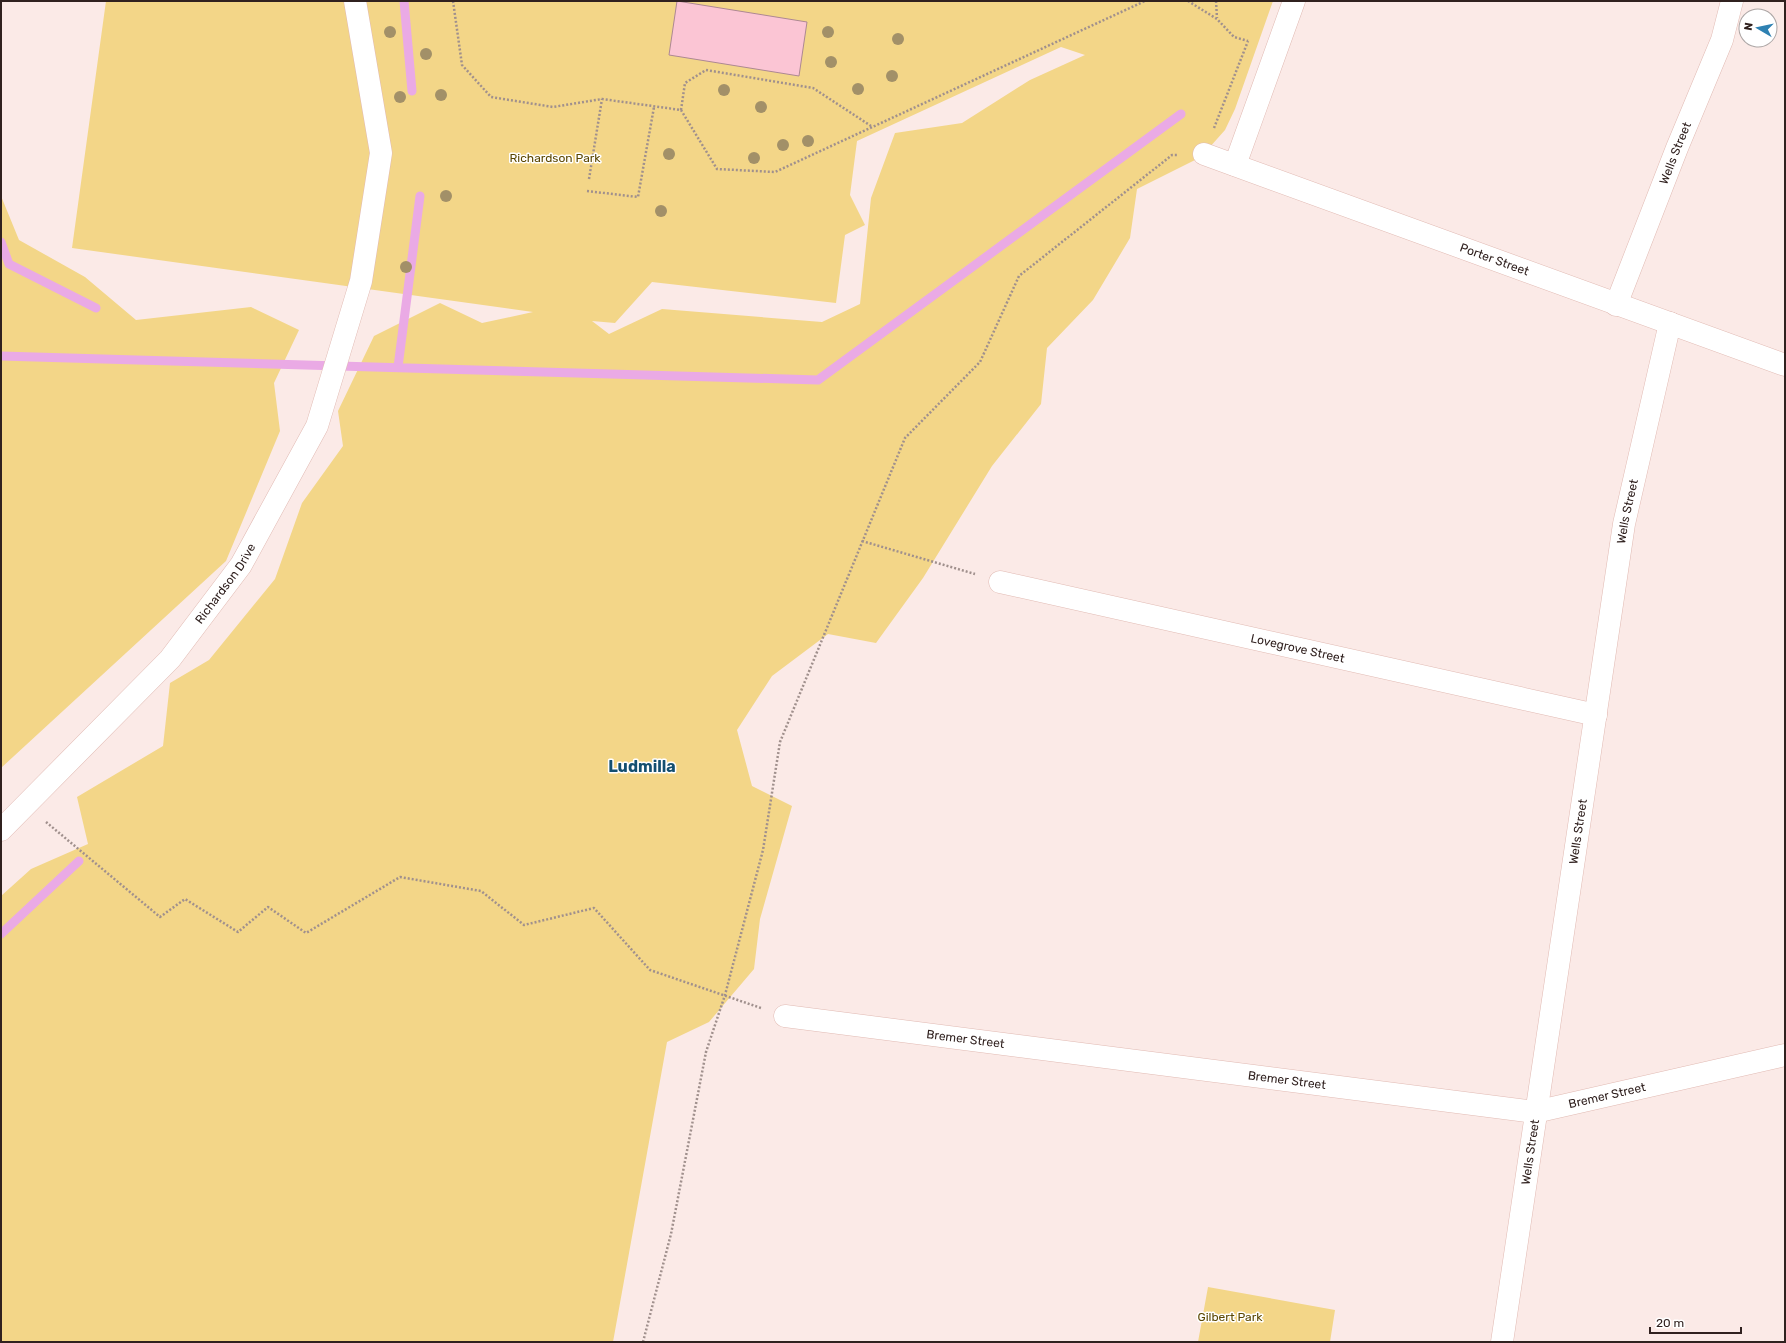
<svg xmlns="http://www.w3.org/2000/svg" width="1786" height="1343" viewBox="0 0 1786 1343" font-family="Rubik,sans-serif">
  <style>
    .green { fill: #f3d688; fill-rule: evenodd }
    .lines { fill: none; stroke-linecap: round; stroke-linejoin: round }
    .stream { stroke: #eaaae5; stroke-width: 9 }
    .building { fill: #fbc5d4; stroke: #ad8893 }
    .minor-casing { stroke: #e1bab3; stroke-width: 23 }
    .path { stroke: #a0908d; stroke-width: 2.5; stroke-dasharray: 2 2; stroke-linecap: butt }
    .minor { stroke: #fff; stroke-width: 22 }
    .tree { fill: #a29068 }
    .labels { text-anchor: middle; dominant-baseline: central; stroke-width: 3; stroke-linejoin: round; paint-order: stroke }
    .street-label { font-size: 12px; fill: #30211f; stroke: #fff }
    .park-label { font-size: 12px; fill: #5a4601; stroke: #fff }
    .district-label { font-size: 16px; font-weight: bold; fill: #144f70; stroke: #fff }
  </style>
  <rect width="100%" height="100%" fill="#fbeae7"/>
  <path class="green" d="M106,1H1273L1235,109L1225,130L1201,157L1137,189L1130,238L1093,300L1047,348L1041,404L992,466L923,578L876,643L828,634L772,676L737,730L752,786L792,806L760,919L754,969L709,1022L667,1042L613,1342H1V896L31,869L88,844L77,797L163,746L170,683L209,660L275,579L302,503L343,446L338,411L374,336L440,303L482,323L533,312L72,248ZM1061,47L1085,55L1030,80L962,123L895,133L871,198L860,304L822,322L662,309L609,334L592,321L615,323L652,282L836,303L845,235L865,225L850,195L857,141Z
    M1,196L19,240L85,277L136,320L251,307L299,330L274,383L280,431L226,561L1,768Z
    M1208,1287L1335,1310L1330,1342H1198Z"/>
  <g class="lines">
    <path class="stream" d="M404,1L412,91
      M1,242L9,264L96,308
      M1,356L818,380L1181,114
      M398,367L420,196
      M1,934L79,861"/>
  </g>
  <path class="building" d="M677,1L807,22L799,76L669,55Z"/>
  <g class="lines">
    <g class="minor-casing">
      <g id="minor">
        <path id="s1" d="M1204,154L1785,365"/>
        <path d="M1235,165L1294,1"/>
        <path id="s2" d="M1616,305L1677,148L1722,40L1732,1"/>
        <path id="s3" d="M1000,582L1596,715"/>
        <path id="s4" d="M1,830L170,659L241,565L317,426L361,281L381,153L355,1"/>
        <path id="s5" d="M785,1016L1535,1112L1785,1055"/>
        <path id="s6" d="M1502,1342L1624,524L1670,323"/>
      </g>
    </g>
    <path class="path" d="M453,1L462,65L491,97L553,107L602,99L681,110L717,169L775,172L1145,1
      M1188,1L1217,19L1234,37L1248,41
      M1216,1L1217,18
      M681,110L685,83L706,70L813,88L871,126
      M1214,128L1248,41
      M589,179L602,99
      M587,191L638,197L654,107
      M862,541L975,574
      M46,822L160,917L185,899L238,932L268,907L306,933L400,877L481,891L524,925L594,908L650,970L761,1008
      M643,1342L671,1234L706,1052L725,995L763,850L780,742L905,438L980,362L1019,276L1172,155H1178"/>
    <use href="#minor" class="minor"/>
  </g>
  <g class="tree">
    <circle cx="390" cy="32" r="6"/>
    <circle cx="828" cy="32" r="6"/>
    <circle cx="898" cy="39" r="6"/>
    <circle cx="426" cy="54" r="6"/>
    <circle cx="831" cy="62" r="6"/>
    <circle cx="892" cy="76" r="6"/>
    <circle cx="858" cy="89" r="6"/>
    <circle cx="724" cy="90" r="6"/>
    <circle cx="441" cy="95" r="6"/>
    <circle cx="400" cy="97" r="6"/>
    <circle cx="761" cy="107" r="6"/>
    <circle cx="808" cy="141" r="6"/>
    <circle cx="783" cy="145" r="6"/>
    <circle cx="669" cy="154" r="6"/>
    <circle cx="754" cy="158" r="6"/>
    <circle cx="446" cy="196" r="6"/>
    <circle cx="661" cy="211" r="6"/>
    <circle cx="406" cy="267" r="6"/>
  </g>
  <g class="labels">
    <g class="street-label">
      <text stroke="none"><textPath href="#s2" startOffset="163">Wells Street</textPath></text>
      <text stroke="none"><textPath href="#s1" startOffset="309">Porter Street</textPath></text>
      <text stroke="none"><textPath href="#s6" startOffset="840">Wells Street</textPath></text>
      <text stroke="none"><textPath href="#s4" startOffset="334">Richardson Drive</textPath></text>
      <text stroke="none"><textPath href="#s3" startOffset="305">Lovegrove Street</textPath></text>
      <text stroke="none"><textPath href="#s6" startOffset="516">Wells Street</textPath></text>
      <text stroke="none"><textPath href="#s5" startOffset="182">Bremer Street</textPath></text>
      <text stroke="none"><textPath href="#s5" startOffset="506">Bremer Street</textPath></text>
      <text stroke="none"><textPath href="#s5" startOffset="830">Bremer Street</textPath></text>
      <text stroke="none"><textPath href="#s6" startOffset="192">Wells Street</textPath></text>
    </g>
    <g class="park-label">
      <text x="555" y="158">Richardson Park</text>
      <text x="1230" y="1317">Gilbert Park</text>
    </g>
    <g class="district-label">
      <text x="642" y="766">Ludmilla</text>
    </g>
  </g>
  <rect width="1786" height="1343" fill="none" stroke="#30211f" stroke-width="4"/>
  <g transform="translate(1758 28) rotate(279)"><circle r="19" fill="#ffffff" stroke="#aca6a5"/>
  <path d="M0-3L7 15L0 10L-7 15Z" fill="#2e81b2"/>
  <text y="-6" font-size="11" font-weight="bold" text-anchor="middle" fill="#30211f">N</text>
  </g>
  <path d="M1650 1327v6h91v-6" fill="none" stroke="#30211f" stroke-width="2"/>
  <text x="1656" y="1327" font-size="12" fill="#30211f" stroke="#ffffff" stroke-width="3" paint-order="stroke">20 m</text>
</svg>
